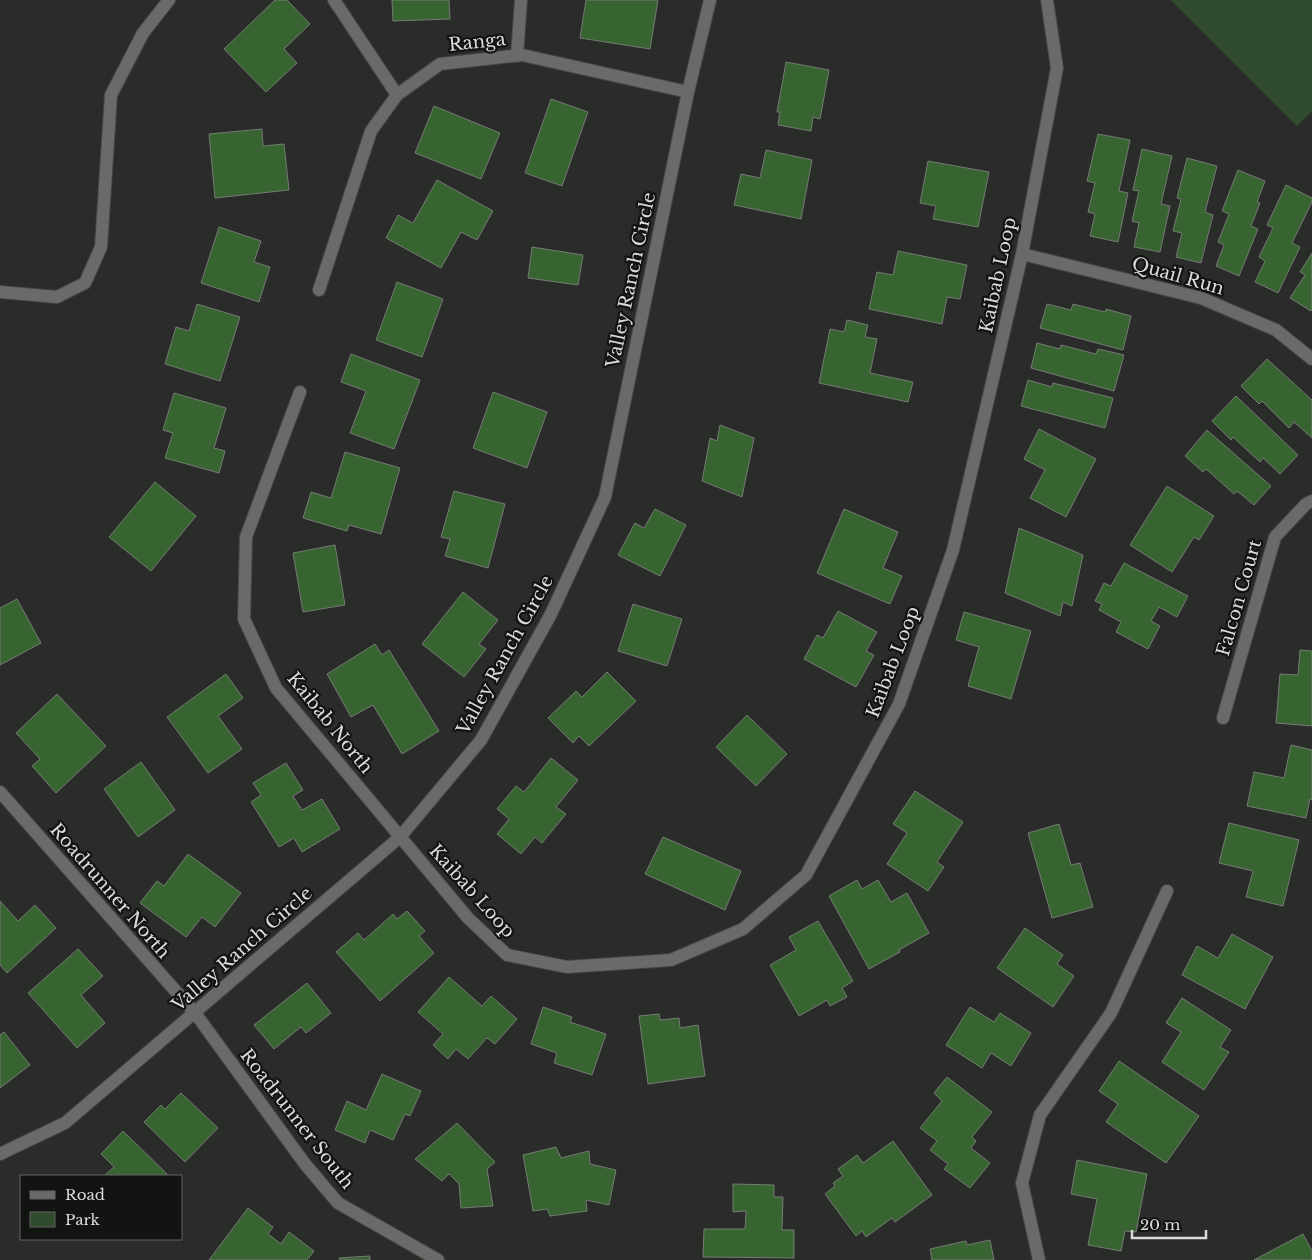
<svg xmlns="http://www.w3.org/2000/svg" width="1312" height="1260" viewBox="0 0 1312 1260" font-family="'Libre Baskerville',serif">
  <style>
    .green { fill: #304b2d }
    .building { fill: #386432; stroke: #767a75 }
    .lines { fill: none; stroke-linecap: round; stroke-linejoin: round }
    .minor-casing { stroke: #454844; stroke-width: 14 }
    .minor { stroke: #696b69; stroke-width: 12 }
    .labels { text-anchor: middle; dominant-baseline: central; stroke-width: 4.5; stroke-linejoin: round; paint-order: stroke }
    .street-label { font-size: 18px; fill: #dadcd9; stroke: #121412 }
  </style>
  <rect width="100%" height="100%" fill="#292c28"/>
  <path class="green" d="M1171,0H1312V111L1297,126Z"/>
  <path class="building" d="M275,0H287L310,24L284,49L297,63L266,92L224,49Z
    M392,0H449L450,19L393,21Z
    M586,0H658L650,49L580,38Z
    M786,62L829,70L820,119L813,117L811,131L778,125L780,112H777Z
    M551,99L588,112L562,186L525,173Z
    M434,106L500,133L481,179L415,153Z
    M262,129L263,146L284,144L289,190L215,198L209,134Z
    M1098,134L1130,140L1119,191L1128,193L1118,242L1090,236L1095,214L1088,212L1095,183L1087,181Z
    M1142,149L1172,156L1161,204L1170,206L1160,252L1134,247L1139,223L1132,221L1139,191L1133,190Z
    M766,150L812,160L801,219L734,205L741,174L760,178Z
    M1187,158L1217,166L1205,212L1213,215L1201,263L1176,257L1182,233L1173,231L1181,199L1177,198Z
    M928,161L989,172L978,227L933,219L936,206L920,203Z
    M1238,170L1265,181L1257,202L1260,203L1251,226L1258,229L1239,276L1216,266L1224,245L1218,242L1229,214L1222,211Z
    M437,180L493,211L477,240L461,232L441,268L386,238L398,215L413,223Z
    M1286,185L1312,198V202L1292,243L1300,247L1278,293L1255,282L1265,261L1259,257L1273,228L1267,225Z
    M219,227L261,241L254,262L270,267L259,302L201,283Z
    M532,247L583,255L578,285L528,278Z
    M898,251L967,265L960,299L947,297L942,324L869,309L877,272L893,275Z
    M1312,253V309L1311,311L1290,298L1305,275L1300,272Z
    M397,282L443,299L422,357L376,340Z
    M197,304L240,317L220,381L165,364L176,327L189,331Z
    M1047,304L1071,310L1073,304L1105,312L1106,309L1131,316L1123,350L1040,328Z
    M847,320L868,325L865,337L877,339L870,373L913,382L908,402L819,383L830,329L844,332Z
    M1037,343L1060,349L1061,345L1096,354L1098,349L1124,355L1114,391L1031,368Z
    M351,354L420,380L394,449L350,433L366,391L341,382Z
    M1267,359L1312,400V438L1294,422L1289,428L1262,401L1259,404L1241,386Z
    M1028,380L1052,387L1053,383L1113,398L1105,428L1021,406Z
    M493,392L547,412L527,468L473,448Z
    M174,393L226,408L214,448L225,451L219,473L165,458L173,433L163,430Z
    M1236,396L1298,455L1280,474L1263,458L1260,462L1233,437L1231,440L1212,421Z
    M720,425L754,438L742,497L702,481L710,438L717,441Z
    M1039,429L1096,459L1066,517L1030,498L1045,470L1024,459Z
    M1207,430L1271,486L1254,505L1237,491L1234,494L1206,469L1203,472L1185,456Z
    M345,452L400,468L381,534L349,525L347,531L303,518L311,492L331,498Z
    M155,482L196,516L151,571L109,537Z
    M1167,486L1214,516L1199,540L1194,537L1172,572L1130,545Z
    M454,491L505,504L488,568L445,556L450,539L441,537Z
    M655,509L686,525L660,576L618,555L635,523L644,528Z
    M844,509L898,532L883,568L902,576L890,604L817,573Z
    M1019,528L1083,555L1072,606L1063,602L1060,616L1005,593Z
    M335,545L345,605L303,612L293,553Z
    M1124,563L1188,596L1177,617L1159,607L1151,621L1160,626L1148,649L1116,632L1121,622L1099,610L1102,604L1095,601L1104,583L1111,586Z
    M463,592L498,620L479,644L486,649L464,677L422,644Z
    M17,599L41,643L0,665V608Z
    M633,604L682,619L667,666L618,651Z
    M838,611L877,632L866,651L874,655L856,687L804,659L817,635L823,638Z
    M964,612L1031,631L1011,699L968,686L979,647L956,640Z
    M375,644L382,655L389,650L439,731L402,754L373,705L351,717L327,674Z
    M1300,650L1312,651V726L1276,723L1280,674L1298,675Z
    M607,672L636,701L589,746L579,736L573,743L548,718L576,691L582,697Z
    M226,674L243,698L218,716L242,749L208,773L167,717Z
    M57,694L106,746L56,793L32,766L40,759L16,733Z
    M747,715L787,754L756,786L716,747Z
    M1291,745L1312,750V800L1310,799L1306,818L1247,806L1254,772L1284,778Z
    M551,758L578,780L556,807L566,814L542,843L535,837L521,854L497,834L509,819L497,809L516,786L524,792Z
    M141,762L175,810L138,837L104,789Z
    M286,763L303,790L293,796L302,810L322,799L340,829L302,852L294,838L279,847L251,802L261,795L253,783Z
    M915,791L963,822L937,862L944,867L928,891L887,864L907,833L893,824Z
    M1229,823L1299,840L1283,906L1246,897L1253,871L1219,863Z
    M1059,824L1071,865L1080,863L1093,907L1052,918L1028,833Z
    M663,837L741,871L725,910L645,874Z
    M188,854L241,893L215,927L202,917L186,937L140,903L157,881L164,886Z
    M857,880L862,889L878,880L891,902L907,893L929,933L899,950L900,952L869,969L829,896Z
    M0,901L18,921L35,905L56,928L7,973L0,965Z
    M407,911L425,931L419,936L434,953L380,1001L336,952L358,933L364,940L393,914L397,919Z
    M818,921L853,981L842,988L847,997L830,1006L827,1000L799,1016L770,965L796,950L789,937Z
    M1025,928L1063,955L1057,964L1074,976L1053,1007L997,968Z
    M1232,934L1273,957L1245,1009L1182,975L1197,946L1218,958Z
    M78,949L103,976L81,995L105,1023L77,1048L28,993Z
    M449,977L482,1006L491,996L517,1019L495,1044L487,1038L468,1059L456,1049L448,1059L433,1045L443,1034L418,1012Z
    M307,983L331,1013L306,1033L301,1027L274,1049L254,1025Z
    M1182,998L1231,1030L1220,1047L1229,1052L1204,1090L1162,1062L1181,1032L1166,1023Z
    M543,1007L572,1017L570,1022L606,1034L592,1075L554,1063L557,1053L531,1044Z
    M970,1007L994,1022L1000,1013L1031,1033L1011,1066L991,1053L982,1068L946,1045Z
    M659,1014L660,1020L679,1018L680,1028L698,1025L705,1076L648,1084L639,1016Z
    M4,1032L30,1065L0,1088V1035Z
    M1119,1061L1199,1116L1166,1163L1106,1122L1118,1104L1099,1091Z
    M382,1074L421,1091L410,1116L405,1114L393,1140L370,1130L365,1143L335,1130L347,1101L366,1110Z
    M947,1077L992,1112L972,1137L976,1141L971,1148L990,1163L970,1188L944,1169L948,1164L930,1150L937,1141L920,1128L942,1101L934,1093Z
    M181,1093L218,1128L185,1162L144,1122L161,1105L165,1109Z
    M457,1123L495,1162L487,1169L493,1206L461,1208L459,1184L449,1174L442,1181L415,1159Z
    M123,1131L167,1174L165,1176H104L114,1167L101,1154Z
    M893,1141L932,1195L895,1222L892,1218L866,1237L862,1231L856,1236L825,1194L835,1186L833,1183L843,1176L838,1169L857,1155L863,1163Z
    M556,1147L561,1158L589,1151L590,1164L616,1170L609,1205L586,1200L587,1211L550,1216L547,1209L533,1211L523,1155Z
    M1077,1160L1147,1174L1136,1232L1125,1231L1121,1251L1088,1245L1097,1199L1071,1194Z
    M733,1184L774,1185V1197H783L782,1230H794V1258L703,1257L704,1229H745L746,1211L733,1212Z
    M248,1208L273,1227L268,1234L281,1244L289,1232L314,1251L307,1260H209Z
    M1303,1234L1312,1251V1260H1254Z
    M990,1240L994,1260H932L930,1249L966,1241L967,1245Z
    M370,1256V1260H340L339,1258Z"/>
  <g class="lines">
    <g class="minor-casing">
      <path id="minor" d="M334,0L397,95
        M517,56L521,0
        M1022,254L1201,298L1276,330L1312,359
        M319,290L371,131L397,95L440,64L522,55L688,92
        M0,292L57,297L85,283L101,247L111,95L143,33L169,0
        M300,392L246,537L244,619L276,688L468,918L507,955L567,967L671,960L743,929L806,875L899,704L953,550L1022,254L1057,68L1047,0
        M1223,718L1275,537L1306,504L1312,501
        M0,792L195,1013L305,1164L338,1203L438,1260
        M0,1154L65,1123L400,837L481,740L551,614L605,497L688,92L710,0
        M1039,1260L1022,1183L1040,1115L1111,1013L1167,891"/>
    </g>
    <use href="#minor" class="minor"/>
  </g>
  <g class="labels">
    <g class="street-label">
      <text transform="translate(477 42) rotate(-6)">Ranga</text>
      <text transform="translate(998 275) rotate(-78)">Kaibab Loop</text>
      <text transform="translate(1178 276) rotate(16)">Quail Run</text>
      <text transform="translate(631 280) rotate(-78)">Valley Ranch Circle</text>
      <text transform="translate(1239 598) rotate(-74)">Falcon Court</text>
      <text transform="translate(505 655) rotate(-61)">Valley Ranch Circle</text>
      <text transform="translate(893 662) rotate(-69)">Kaibab Loop</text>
      <text transform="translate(330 723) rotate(51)">Kaibab North</text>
      <text transform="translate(110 891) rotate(49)">Roadrunner North</text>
      <text transform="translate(472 891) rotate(48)">Kaibab Loop</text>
      <text transform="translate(242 949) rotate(-41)">Valley Ranch Circle</text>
      <text transform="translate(297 1119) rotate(52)">Roadrunner South</text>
    </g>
  </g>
  <rect x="20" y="1175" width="162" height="65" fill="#121412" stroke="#626462"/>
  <rect x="30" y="1191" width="25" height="8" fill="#696b69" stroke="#626462"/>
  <text x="65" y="1200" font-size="15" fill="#dadcd9">Road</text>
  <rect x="30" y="1212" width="25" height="15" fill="#304b2d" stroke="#626462"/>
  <text x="65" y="1225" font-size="15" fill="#dadcd9">Park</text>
  <path d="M1132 1230v8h74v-8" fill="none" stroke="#dadcd9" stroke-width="2.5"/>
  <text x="1140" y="1230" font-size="15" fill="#dadcd9" stroke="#121412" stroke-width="4" paint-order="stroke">20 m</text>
</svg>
